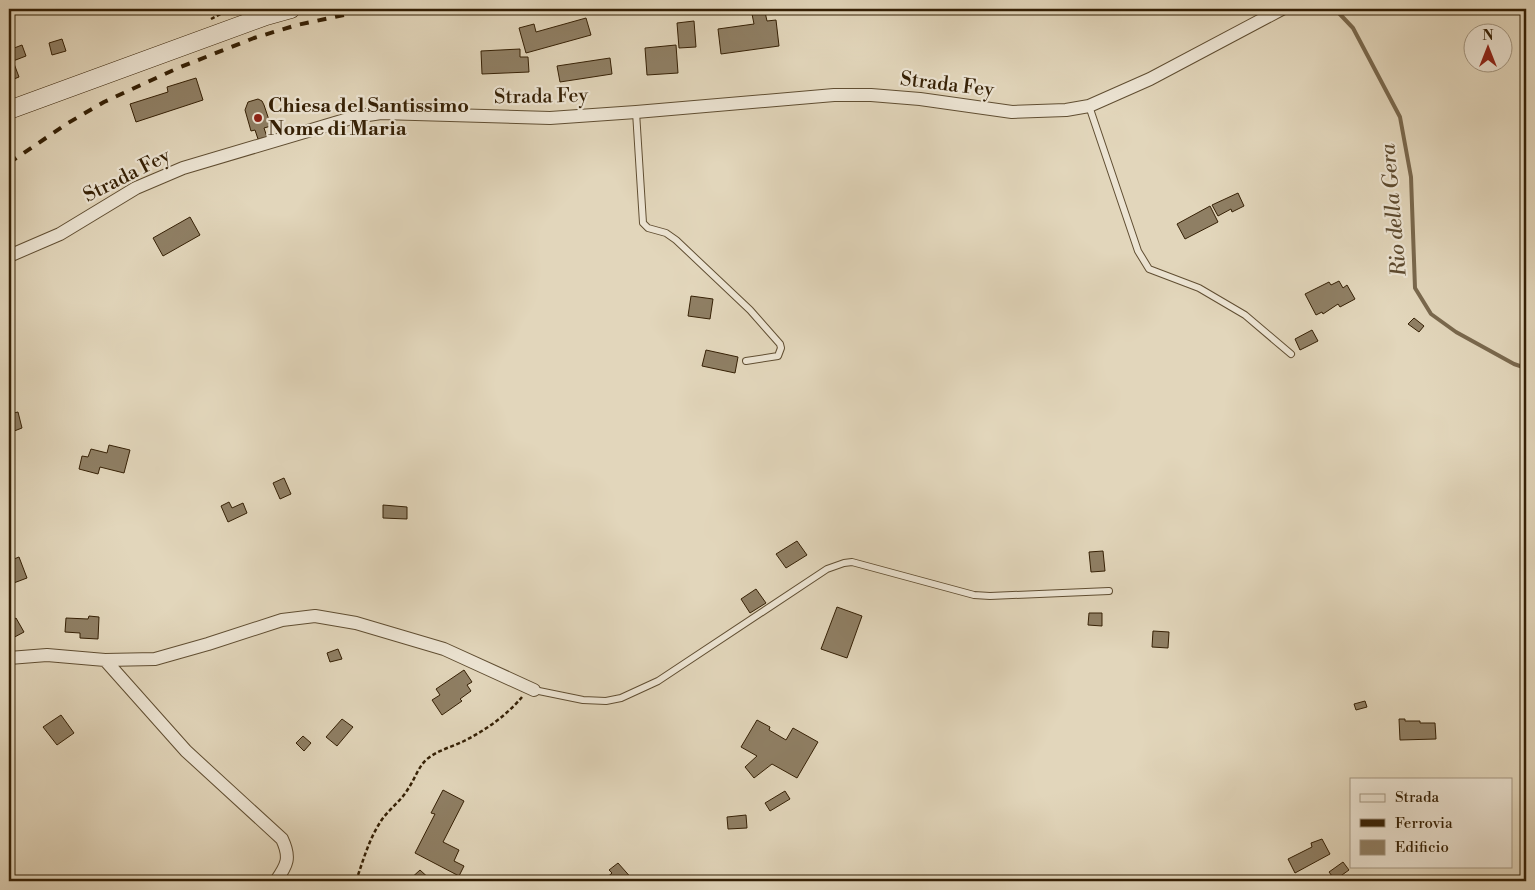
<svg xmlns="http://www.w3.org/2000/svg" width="1535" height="890" viewBox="0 0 1535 890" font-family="'Libre Bodoni',serif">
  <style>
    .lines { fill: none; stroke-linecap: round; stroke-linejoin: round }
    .stream { stroke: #79684d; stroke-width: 4 }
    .building { fill: #8f7f64; stroke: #352005 }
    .service-casing { stroke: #604e32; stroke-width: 8 }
    .minor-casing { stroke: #604e32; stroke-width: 14 }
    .secondary-casing { stroke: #352005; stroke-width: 19 }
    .path { stroke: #352005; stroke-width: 2.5; stroke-dasharray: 4 2.5; stroke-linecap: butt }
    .service { stroke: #ece4d3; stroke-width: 6 }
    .minor { stroke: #ece4d3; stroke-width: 12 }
    .secondary { stroke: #ece4d3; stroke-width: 18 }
    .rail { stroke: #352005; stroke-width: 4; stroke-dasharray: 9 9; stroke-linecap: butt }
    .poi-dot { fill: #8f2418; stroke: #ece4d3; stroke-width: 2 }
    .labels { text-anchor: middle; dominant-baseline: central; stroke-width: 4.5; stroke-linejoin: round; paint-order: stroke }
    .street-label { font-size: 20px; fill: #352005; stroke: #ece4d3 }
    .poi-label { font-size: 20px; font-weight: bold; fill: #352005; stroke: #ece4d3; text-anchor: start }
    .water-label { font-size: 21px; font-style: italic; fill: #5d4a2f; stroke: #ece4d3 }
  </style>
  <rect width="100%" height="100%" fill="#e2d6bb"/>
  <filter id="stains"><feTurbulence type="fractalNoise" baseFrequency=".004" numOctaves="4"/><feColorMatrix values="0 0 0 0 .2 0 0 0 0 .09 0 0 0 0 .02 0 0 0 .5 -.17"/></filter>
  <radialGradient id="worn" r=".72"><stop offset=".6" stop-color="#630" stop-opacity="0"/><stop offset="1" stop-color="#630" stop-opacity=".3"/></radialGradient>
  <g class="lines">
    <path class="stream" d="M1335,9L1353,28L1400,117L1411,177L1415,288L1431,314L1456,332L1514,364L1526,368"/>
  </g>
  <path class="building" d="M765,12L767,21L776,20L779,46L721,54L718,29L754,24L752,14Z
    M586,18L591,35L526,53L519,28L534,24L536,32Z
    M694,21L696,47L679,48L677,23Z
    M62,39L66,51L52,55L49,43Z
    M22,45L26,56L13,61L19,77L9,81V50Z
    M676,45L678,73L647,75L645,48Z
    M520,49V57H528L529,72L482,74L481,51Z
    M610,58L612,74L560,82L557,66Z
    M196,78L203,100L136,122L130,104L168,92L167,87Z
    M258,99L262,101L264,105L271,126L264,128L267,137L258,139L255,130L251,131L245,110L248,102Z
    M1238,193L1244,206L1232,212L1231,209L1218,216L1212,205Z
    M1210,206L1218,222L1185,239L1177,224Z
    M190,217L200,235L163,256L153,238Z
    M1339,281L1343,288L1347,285L1355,299L1340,307L1338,304L1323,314L1322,312L1316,315L1305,294L1329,282L1331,285Z
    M691,296L713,299L710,319L688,316Z
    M1414,318L1424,326L1419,332L1408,324Z
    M1312,330L1318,341L1300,350L1295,339Z
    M706,350L738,357L735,373L702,366Z
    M18,412L22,428L9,433V414Z
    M109,445L130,450L124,473L100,467L98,474L79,469L82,456L88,457L91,449L107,453Z
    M284,478L291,494L280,499L273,483Z
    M229,502L232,508L243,503L247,513L228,522L221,506Z
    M383,505L407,507V519L383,518Z
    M797,541L807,555L786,568L776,554Z
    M1103,551L1105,571L1091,572L1089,552Z
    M19,557L27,578L11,584L13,588L9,590V561Z
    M756,589L766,603L750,613L741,599Z
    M837,607L862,616L847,658L821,649Z
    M1089,613H1102V626L1088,625Z
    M89,616L99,617L98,639L80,638V633L65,632L66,618L88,619Z
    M16,618L24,632L9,640V622Z
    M1153,631L1169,632L1168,648L1152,647Z
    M338,649L342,659L330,662L327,653Z
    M464,670L472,682L467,685L471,691L460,699L462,701L442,715L432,700L440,695L436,689Z
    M1365,701L1367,707L1356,710L1354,704Z
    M61,715L74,733L57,745L43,727Z
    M342,719L353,727L337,746L326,737Z
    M1399,719H1405V721H1420V723H1435L1436,739L1400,740Z
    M757,720L770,727L769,730L786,740L793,728L818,742L797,778L772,764L754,778L745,767L757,756L741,747Z
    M303,736L311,743L304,751L296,743Z
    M443,790L464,801L443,842L459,850L454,861L464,866L459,876L415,853L435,814L431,813Z
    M785,791L790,799L770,811L765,803Z
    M746,815L747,828L728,829L727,817Z
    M1322,839L1330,854L1295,873L1288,859L1312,847L1311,843Z
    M1343,862L1349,870L1335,880L1329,872Z
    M618,863L634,881L604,880L612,873L609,870Z
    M420,870L432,881H408Z"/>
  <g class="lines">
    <g class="service-casing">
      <path id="service" d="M1089,106L1138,251L1149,269L1199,288L1245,315L1291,354
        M636,112L643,223L648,228L666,233L676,240L750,310L780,344L781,348L778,356L746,361
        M534,690L583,700L606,701L621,698L658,681L827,569L844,563L852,562L974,595L990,596L1109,591"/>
    </g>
    <g class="minor-casing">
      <path id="minor" d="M9,256L60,234L136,188L183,168L355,117L381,113L550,118L636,112L834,95H871L920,99L1012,112L1066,110L1089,106L1150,79L1282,9
        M9,658L47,655L105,660L155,659L208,644L282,620L315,616L356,623L444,649L534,690
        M105,660L186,751L282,839C291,858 287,865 276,881"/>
    </g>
    <g class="secondary-casing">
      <path id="secondary" d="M9,110L266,16L291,9"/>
    </g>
    <path class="path" d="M211,19L230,9
      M356,881C363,861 369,839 381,821C389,809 401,801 408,789C415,779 418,767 427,759C438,750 452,747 464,741C486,730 507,715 522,697"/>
    <use href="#service" class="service"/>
    <use href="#minor" class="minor"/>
    <use href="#secondary" class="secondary"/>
    <path class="rail" d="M9,163L68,123L104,102L178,68L254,38L297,25L372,9"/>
  </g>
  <circle class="poi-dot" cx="258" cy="118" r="5"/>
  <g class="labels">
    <g class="street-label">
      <text transform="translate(947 85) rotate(7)">Strada Fey</text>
      <text transform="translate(541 97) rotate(-1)">Strada Fey</text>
      <text transform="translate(127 176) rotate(-27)">Strada Fey</text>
    </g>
    <g class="poi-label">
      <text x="268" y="106">Chiesa del Santissimo<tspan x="268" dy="23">Nome di Maria</tspan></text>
    </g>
    <g class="water-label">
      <text transform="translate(1394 210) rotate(-95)">Rio della Gera</text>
    </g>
  </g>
  <rect width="1535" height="890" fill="none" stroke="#e2d6bb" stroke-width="30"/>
  <rect x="10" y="10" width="1515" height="870" fill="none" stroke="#352005" stroke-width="2.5"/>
  <rect x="15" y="15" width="1505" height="860" fill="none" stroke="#352005"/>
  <rect x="1350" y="778" width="162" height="90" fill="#ece4d3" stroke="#a39681"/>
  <rect x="1360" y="794" width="25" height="8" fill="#ece4d3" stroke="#a39681"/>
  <text x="1395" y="802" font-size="15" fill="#352005">Strada</text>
  <rect x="1360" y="819" width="25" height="8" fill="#352005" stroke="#a39681"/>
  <text x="1395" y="828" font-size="15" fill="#352005">Ferrovia</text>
  <rect x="1360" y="840" width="25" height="15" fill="#8f7f64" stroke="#a39681"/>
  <text x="1395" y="852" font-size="15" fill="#352005">Edificio</text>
  <g transform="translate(1488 48)"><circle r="24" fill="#ece4d3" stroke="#a39681"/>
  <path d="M0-4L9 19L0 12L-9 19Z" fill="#8f2418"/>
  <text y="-8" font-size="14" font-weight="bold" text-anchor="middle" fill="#352005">N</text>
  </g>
  <rect width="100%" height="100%" filter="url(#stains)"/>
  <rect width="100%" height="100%" fill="url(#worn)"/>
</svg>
